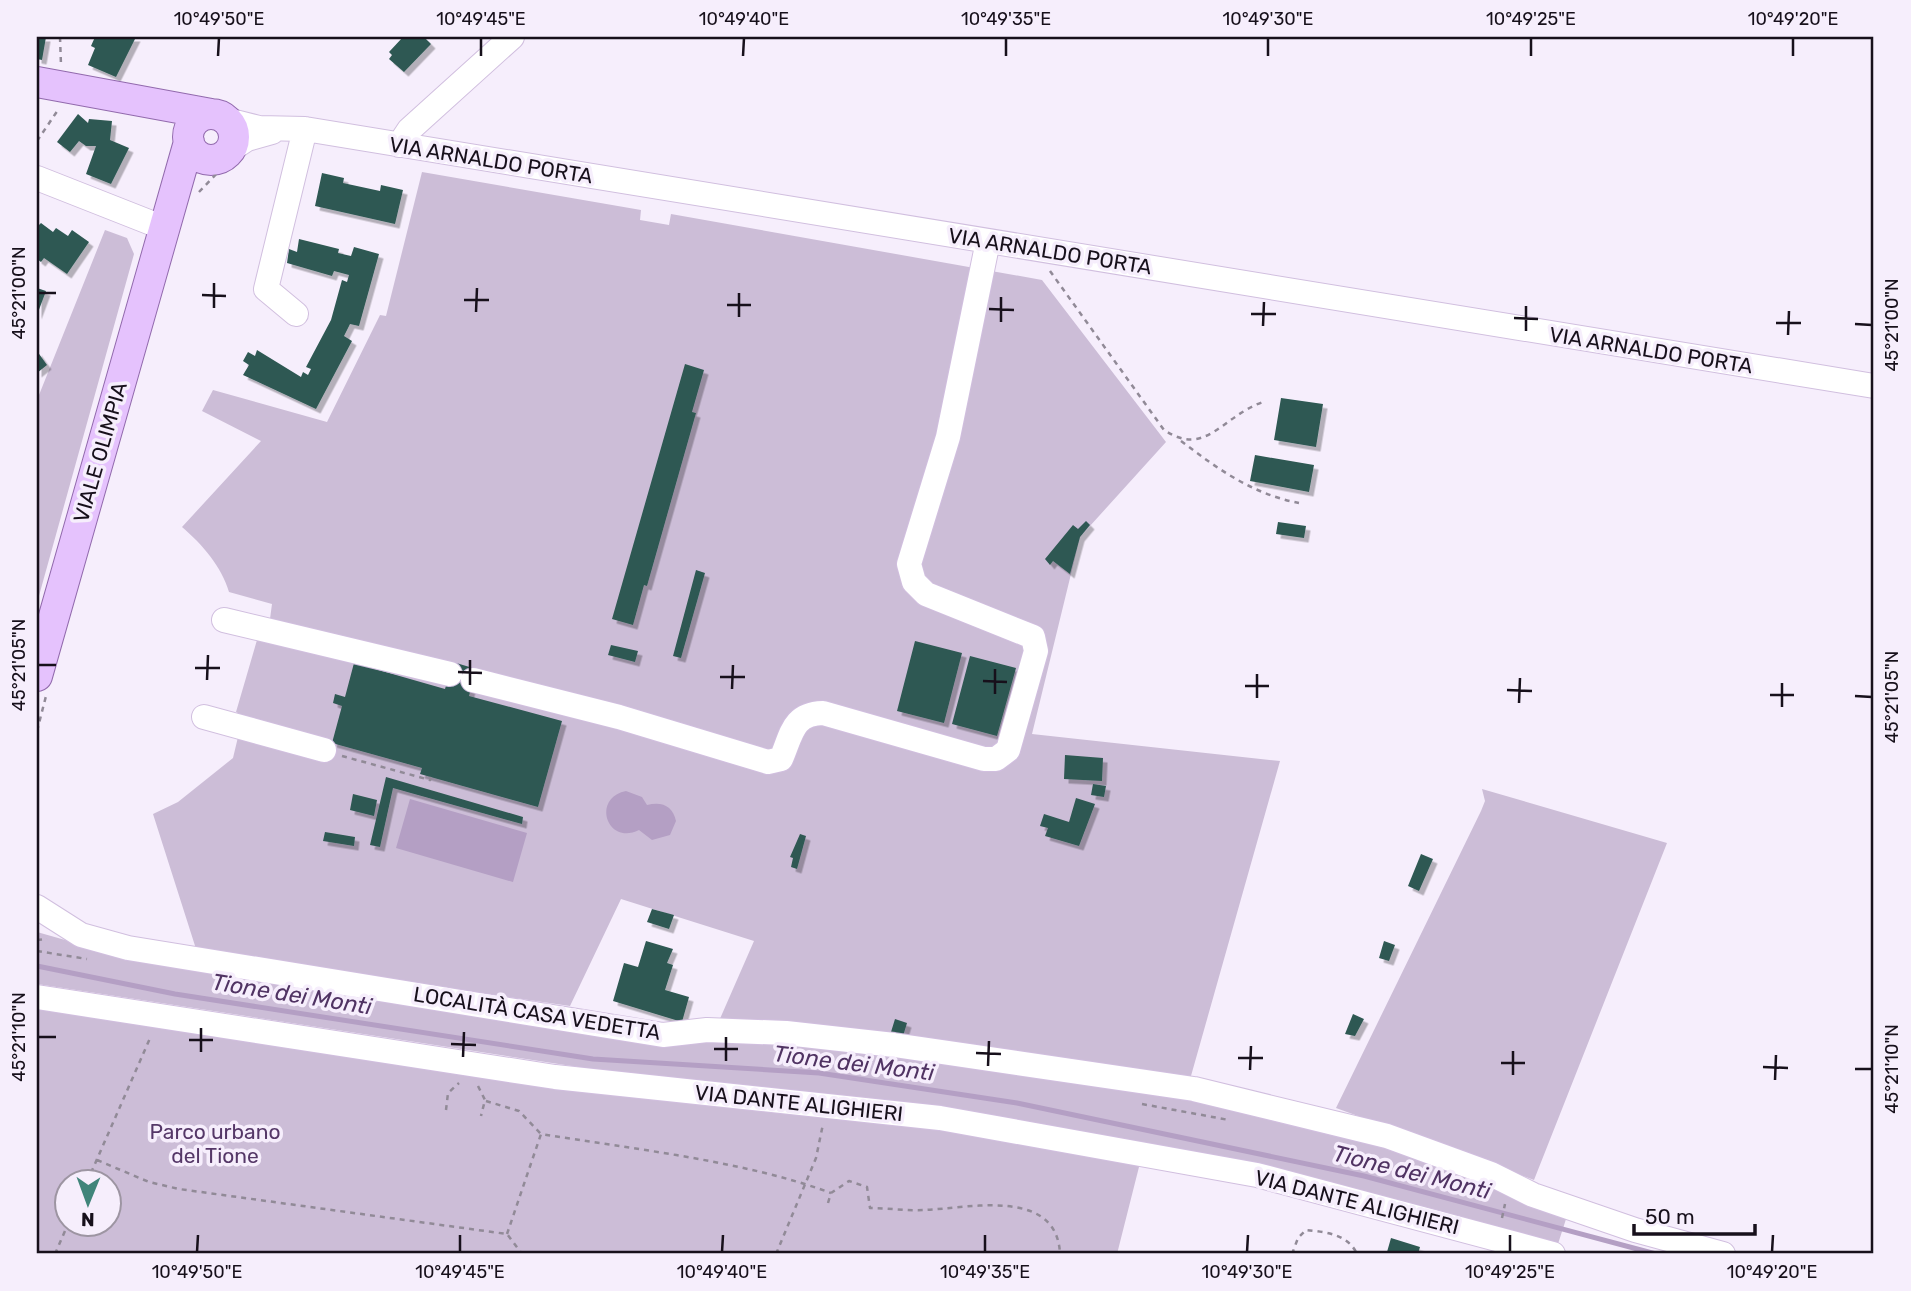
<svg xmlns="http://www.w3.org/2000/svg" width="1911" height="1291" viewBox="0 0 1911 1291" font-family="Rubik,sans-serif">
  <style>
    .green { fill: #ccbdd7; fill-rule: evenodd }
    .water { fill: #b49fc4 }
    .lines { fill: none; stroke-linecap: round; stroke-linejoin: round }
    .stream { stroke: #b49fc4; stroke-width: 5 }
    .building { fill: #2e5852; filter: url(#shadow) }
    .minor-casing { stroke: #d1bfdf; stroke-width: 26 }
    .major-casing { stroke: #926aad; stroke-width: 32 }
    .path { stroke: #918a97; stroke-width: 2.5; stroke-dasharray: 5 5; stroke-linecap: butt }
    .minor { stroke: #fff; stroke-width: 24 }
    .major { stroke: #e5c2fd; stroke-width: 30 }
    .ticks { fill: none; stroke: #17101b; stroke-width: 2.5 }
    .labels { text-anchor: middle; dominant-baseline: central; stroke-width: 7; stroke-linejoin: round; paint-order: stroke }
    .street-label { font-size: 21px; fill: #17101b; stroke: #f6eefc }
    .park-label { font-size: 21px; fill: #553768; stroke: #f6eefc }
    .water-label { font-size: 23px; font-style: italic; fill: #503363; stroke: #f6eefc }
    .neatline { fill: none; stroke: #17101b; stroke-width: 2.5 }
    .ticks-label { font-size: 18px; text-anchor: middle; fill: #17101b }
  </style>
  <defs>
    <filter id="shadow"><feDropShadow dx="4.5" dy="4.5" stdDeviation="0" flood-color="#0004"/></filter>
  </defs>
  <rect width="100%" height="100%" fill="#f6eefc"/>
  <path class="green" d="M422,172L641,210L640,220L669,225L671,214L1042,280L1166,442L1080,537L1032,734L1280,761L1189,1083L719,1021L754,941L621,899L570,1006L197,952L153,814L178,802L233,758L243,716L236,712L257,640L270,619L272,604L229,592C222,567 202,544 182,527L261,441L202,411L213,390L327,422L380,315L386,316Z
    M105,230L127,238L134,254L37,603V400Z
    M1482,789L1667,843L1534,1180L1336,1108L1481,811L1485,801Z
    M37,932L118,955L795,1042L1200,1101L1398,1148L1567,1216L1557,1247L1301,1178L37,984Z
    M37,1003L820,1109L1140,1163L1117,1254H37ZM66,1182H108V1224H66Z"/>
  <path class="water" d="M626,791L642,797L647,805C662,801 673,806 676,821L670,835L652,840L639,830C607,846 591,798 626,791Z
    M410,799L527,833L513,882L396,848Z"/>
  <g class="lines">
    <path class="stream" d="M37,966L175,994L593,1059L819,1073L1017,1103L1364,1176L1656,1254"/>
  </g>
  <path class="building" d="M37,37H46L42,60L37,59Z
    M95,37H136L116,77L88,65L95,48L91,46Z
    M403,37H424L431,44L404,72L389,59L392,55L389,52Z
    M78,114L88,123L89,119L112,121L110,140L129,148L111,184L86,174L96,146H86L79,141L70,152L57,142Z
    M322,173L344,178L343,183L380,191L381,185L403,190L395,224L315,206Z
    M41,223L53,232L56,228L68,236L72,230L89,242L67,274L44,258L41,262L37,259V227Z
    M299,239L339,249L338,253L351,256L354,247L379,254L359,326L350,324L344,336L352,341L316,409L243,375L249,365L243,361L248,352L255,356L257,350L301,377L303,372L308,375L311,369L306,367L331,320L342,280L347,282L349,275L334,271L332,276L287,263L289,249L297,252Z
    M37,288L46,291L37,315Z
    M37,351L47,365L37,373Z
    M685,364L704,370L692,412L696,413L647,586L644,585L633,625L612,619Z
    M1281,398L1323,404L1316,447L1274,440Z
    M1255,455L1314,465L1309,492L1250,481Z
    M1086,521L1090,525L1080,537L1070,574L1053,561L1050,565L1045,559L1073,525L1078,529Z
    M1278,522L1306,526L1304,538L1276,534Z
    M696,570L705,573L681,658L673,656Z
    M915,641L962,653L944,723L897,711Z
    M611,645L638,651L635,662L608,655Z
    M970,656L1016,668L997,736L952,724Z
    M453,662L476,669L469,696L562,721L538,807L420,774L422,768L332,743L342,706L333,703L335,694L345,697L354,663L445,689Z
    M1065,755L1103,758L1102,781L1064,779Z
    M386,777L523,817L522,824L393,788L380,847L370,845Z
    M1093,784L1106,786L1104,797L1091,795Z
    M353,794L377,800L374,816L350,810Z
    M1076,798L1095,804L1079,846L1045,836L1048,828L1040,826L1044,814L1069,822Z
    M325,832L355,837L354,846L323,841Z
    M800,834L806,836L797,869L791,867L793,858L790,857Z
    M1421,854L1433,859L1419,891L1408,886Z
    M652,909L674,915L669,929L647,922Z
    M646,941L673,949L667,963L673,965L665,990L689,997L682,1022L613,1001L624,963L638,967Z
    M1384,941L1395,945L1389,961L1379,958Z
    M1353,1014L1364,1019L1355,1036L1345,1034Z
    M895,1019L907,1023L903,1036L891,1032Z
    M1391,1238L1420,1247L1418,1254L1387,1252Z"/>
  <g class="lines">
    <g class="minor-casing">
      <path id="minor" d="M227,120L259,128L305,129L1874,386
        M399,145L409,130L512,37
        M229,151L247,139L272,132
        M37,178L164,228
        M296,314L266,289L305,129
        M224,620L450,674
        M473,680L619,717L768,762L781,759C792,734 792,714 823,713L984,759H996L1008,750L1036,651L1033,637L926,594L914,582L909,564L948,437L988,241
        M204,717L324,750
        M37,907L81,935L128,948L663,1035L707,1030L786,1033L894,1045L1194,1089L1387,1136L1491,1174L1533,1195L1635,1230L1723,1254
        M37,997L555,1077L940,1118L1257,1175L1553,1254"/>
    </g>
    <g class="major-casing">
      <path id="major" d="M37,82L211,114
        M188 137a23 23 0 1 1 46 0a23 23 0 1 1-46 0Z
        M37,676L189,142"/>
    </g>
    <path class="path" d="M60,37L61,65
      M37,141L58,110
      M199,192L221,169
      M1050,271L1164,430C1206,458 1222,416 1263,402
      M1181,441C1218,469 1252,494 1299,503
      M37,731L46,696
      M342,756L430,780L431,777
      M37,940L47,939
      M37,951L87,959
      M478,1086L485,1100L481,1116
      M486,1101L519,1111L541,1134
      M1142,1104L1229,1120
      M446,1110L448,1093L459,1083
      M97,1160L149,1182L179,1189L507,1234L522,1254
      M87,1182L151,1036
      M828,1203L831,1193L849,1181L867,1187L870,1208C888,1208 907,1211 925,1210C969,1208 1057,1187 1060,1254
      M1502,1218L1505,1204
      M507,1234L541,1134C633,1149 745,1161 831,1193
      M55,1254L68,1224
      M776,1254L816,1158L823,1124
      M1292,1254L1298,1238L1306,1230C1325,1232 1348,1234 1357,1254"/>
    <use href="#minor" class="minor"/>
    <use href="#major" class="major"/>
  </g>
  <path class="ticks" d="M218,56L219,38M481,56V38M743,56L744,38M1006,56V38M1268,56V38M1531,56V38M1793,56V38M38,293H56M202,295L226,296M464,300H489M727,305H751M214,308V283M989,309L1014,310M476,312L477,288M1251,314H1276M739,317V293M1514,318L1538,319M1001,322V297M1776,323H1801M1855,324L1872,325M1263,326L1264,302M1526,331V306M1788,335L1789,311M38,665H56M195,668H220M458,672L482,673M720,677H745M207,680L208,655M983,681L1007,682M470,685V660M1245,686H1269M732,689L733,665M1507,690L1532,691M995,694V669M1770,695H1794M1855,696L1872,697M1257,698V674M1519,703L1520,678M1782,707V683M38,1037H56M189,1040H213M451,1044L476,1045M714,1049H738M201,1052V1028M976,1053L1001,1054M463,1057L464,1032M1238,1058H1263M726,1061V1037M1501,1063H1525M988,1066L989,1041M1763,1067L1788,1068M1855,1069H1872M1250,1070L1251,1046M1513,1075V1051M1775,1080L1776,1055M197,1252L198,1235M460,1252V1235M722,1252L723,1235M985,1252V1235M1247,1252L1248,1235M1510,1252V1235M1772,1252L1773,1235"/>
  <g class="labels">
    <g class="street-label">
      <text transform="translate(491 160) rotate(9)">VIA ARNALDO PORTA</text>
      <text transform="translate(1050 251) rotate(9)">VIA ARNALDO PORTA</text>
      <text transform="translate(1651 350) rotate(9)">VIA ARNALDO PORTA</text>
      <text transform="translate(100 452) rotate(-74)">VIALE OLIMPIA</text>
      <text transform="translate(537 1013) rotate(9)">LOCALITÀ CASA VEDETTA</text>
      <text transform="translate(799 1103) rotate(6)">VIA DANTE ALIGHIERI</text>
      <text transform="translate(1357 1202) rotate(14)">VIA DANTE ALIGHIERI</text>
    </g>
    <g class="park-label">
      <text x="215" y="1131">Parco urbano<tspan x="215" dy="24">del Tione</tspan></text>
    </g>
    <g class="water-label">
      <text transform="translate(292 994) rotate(9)">Tione dei Monti</text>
      <text transform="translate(854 1063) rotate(7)">Tione dei Monti</text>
      <text transform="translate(1412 1172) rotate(14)">Tione dei Monti</text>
    </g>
  </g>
  <rect width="1911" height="1291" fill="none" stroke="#f6eefc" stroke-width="77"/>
  <g transform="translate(88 1203) rotate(181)"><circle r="33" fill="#f6eefc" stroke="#9d95a2" stroke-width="2"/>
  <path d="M0-5L12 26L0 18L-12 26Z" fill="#40857a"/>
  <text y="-10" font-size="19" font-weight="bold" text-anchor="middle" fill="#17101b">N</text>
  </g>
  <path d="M1634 1224v10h121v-10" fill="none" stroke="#17101b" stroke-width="3.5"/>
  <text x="1645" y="1224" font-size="21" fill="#17101b" stroke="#f6eefc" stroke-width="5" paint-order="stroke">50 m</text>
  <rect x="38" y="38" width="1834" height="1214" class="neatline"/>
  <g class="ticks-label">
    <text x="219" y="25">10°49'50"E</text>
    <text x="481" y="25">10°49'45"E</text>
    <text x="744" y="25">10°49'40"E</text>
    <text x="1006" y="25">10°49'35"E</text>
    <text x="1268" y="25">10°49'30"E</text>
    <text x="1531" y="25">10°49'25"E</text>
    <text x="1793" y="25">10°49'20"E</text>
    <text transform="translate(19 293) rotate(-90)" y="6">45°21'00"N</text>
    <text transform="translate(1892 325) rotate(-90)" y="6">45°21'00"N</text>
    <text transform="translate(19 665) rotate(-90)" y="6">45°21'05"N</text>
    <text transform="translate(1892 697) rotate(-90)" y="6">45°21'05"N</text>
    <text transform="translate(19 1037) rotate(-90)" y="6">45°21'10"N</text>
    <text transform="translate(1892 1069) rotate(-90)" y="6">45°21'10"N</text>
    <text x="197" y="1278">10°49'50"E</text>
    <text x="460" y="1278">10°49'45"E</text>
    <text x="722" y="1278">10°49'40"E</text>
    <text x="985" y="1278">10°49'35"E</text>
    <text x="1247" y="1278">10°49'30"E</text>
    <text x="1510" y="1278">10°49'25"E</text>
    <text x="1772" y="1278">10°49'20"E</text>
  </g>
</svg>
